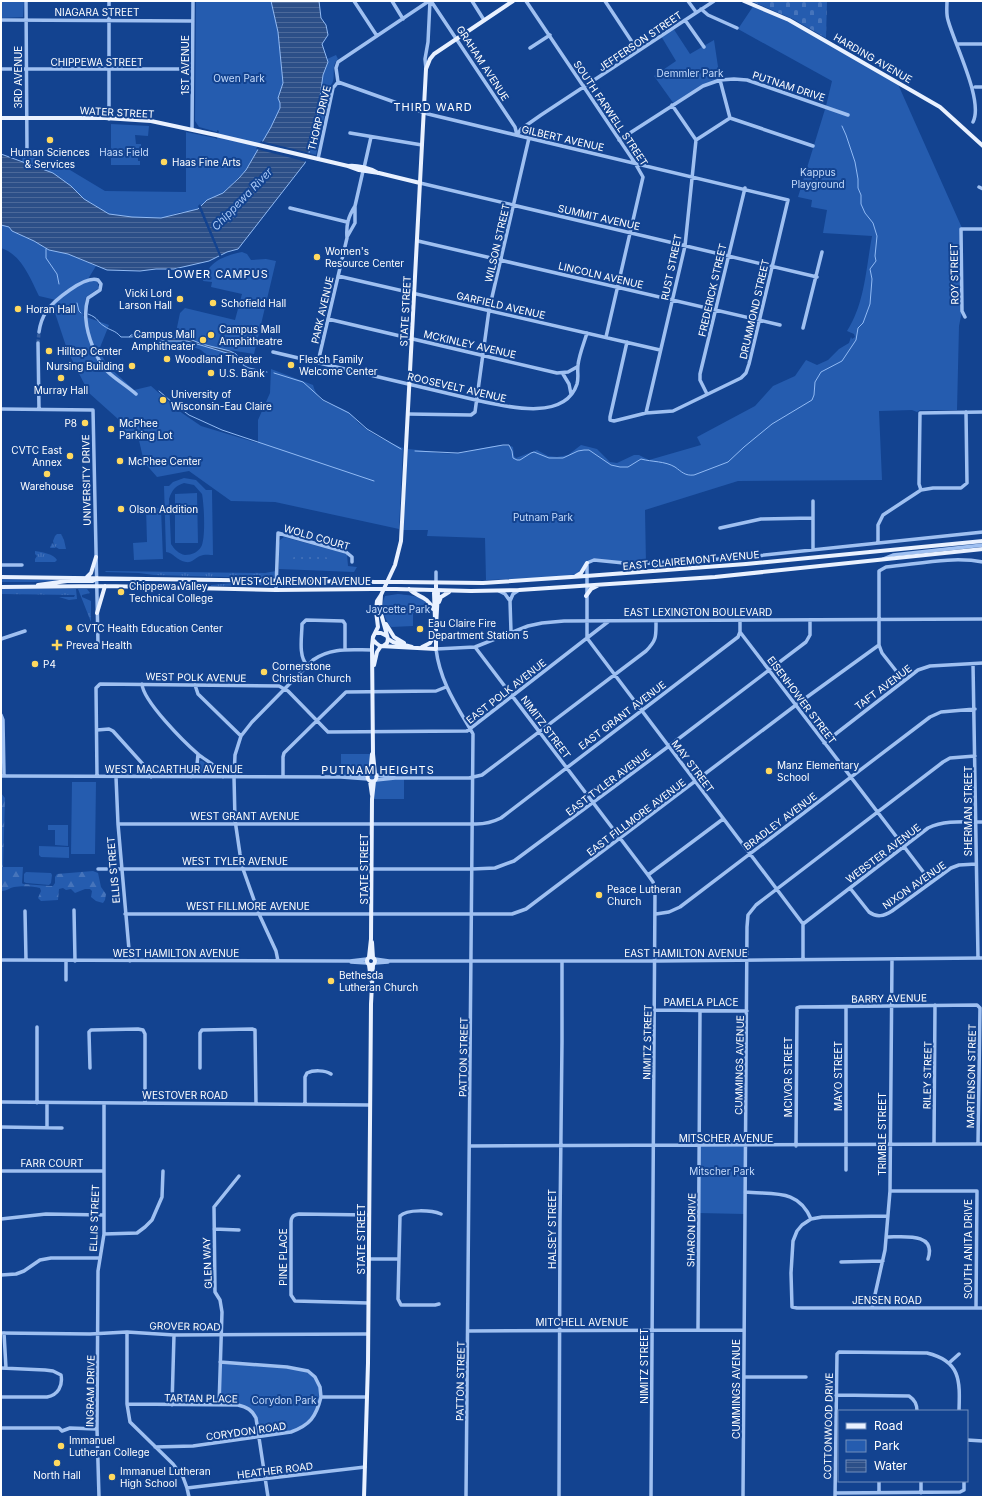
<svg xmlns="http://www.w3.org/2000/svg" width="984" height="1498" viewBox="0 0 984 1498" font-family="Inter,sans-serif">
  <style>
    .grass { fill: url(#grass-tufts) }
    .forest { fill: url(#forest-firs) }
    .cemetery { fill: url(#cemetery-stones) }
    .park { fill: #255caf; fill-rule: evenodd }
    .garden { fill: url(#garden-dots) }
    .water { fill: url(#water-rules); stroke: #91baf4 }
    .pier { fill: #134390 }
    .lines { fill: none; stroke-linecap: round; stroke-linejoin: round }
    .stream { stroke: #91baf4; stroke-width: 1 }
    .minor-tunnel { stroke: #365fa1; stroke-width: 3.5; stroke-dasharray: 3.5 2; stroke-linecap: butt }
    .minor { stroke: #9fc0f1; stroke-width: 3.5 }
    .major { stroke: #e9f1ff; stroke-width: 4 }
    .major-bridge { stroke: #e9f1ff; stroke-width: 4 }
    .poi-dot { fill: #ffd95f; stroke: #134390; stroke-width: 1.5 }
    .labels { text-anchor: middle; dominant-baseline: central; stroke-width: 4; stroke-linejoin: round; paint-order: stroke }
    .street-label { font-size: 10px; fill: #fff; stroke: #134390 }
    .park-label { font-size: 10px; fill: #c6dcfc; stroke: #134390 }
    .poi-label { font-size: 10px; fill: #fff; stroke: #134390; text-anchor: start }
    .neighbourhood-label { font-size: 11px; letter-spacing: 1px; fill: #fff; stroke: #134390 }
    .water-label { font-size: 11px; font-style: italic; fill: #abcaf8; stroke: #134390 }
  </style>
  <defs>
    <pattern id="grass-tufts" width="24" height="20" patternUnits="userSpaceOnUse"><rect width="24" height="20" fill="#255caf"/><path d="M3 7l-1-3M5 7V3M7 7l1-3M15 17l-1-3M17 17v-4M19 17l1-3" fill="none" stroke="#4674bb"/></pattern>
    <pattern id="forest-firs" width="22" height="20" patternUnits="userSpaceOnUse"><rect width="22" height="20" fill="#255caf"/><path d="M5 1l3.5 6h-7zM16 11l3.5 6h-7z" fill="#4674bb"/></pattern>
    <pattern id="cemetery-stones" width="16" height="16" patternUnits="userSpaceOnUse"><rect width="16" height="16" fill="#255caf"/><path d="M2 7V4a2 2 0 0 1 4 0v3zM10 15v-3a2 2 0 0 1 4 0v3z" fill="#4674bb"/></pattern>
    <pattern id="garden-dots" width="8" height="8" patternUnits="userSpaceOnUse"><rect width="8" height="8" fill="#255caf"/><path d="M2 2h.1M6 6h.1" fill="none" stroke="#4674bb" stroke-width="1.8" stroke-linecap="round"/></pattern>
    <pattern id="water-rules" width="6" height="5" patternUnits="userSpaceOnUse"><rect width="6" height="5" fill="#2c4f88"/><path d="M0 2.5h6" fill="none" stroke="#4c699a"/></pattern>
  </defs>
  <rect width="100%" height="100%" fill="#134390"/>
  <path class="grass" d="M57,534H61L64,540L66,549H59L54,546L56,548H50L52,543L54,545L53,541L55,536Z
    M35,551C42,552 54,554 57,560L55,562H35V559L37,556L35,554Z
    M106,571L265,573L276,571L274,577L270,578L154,575L139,573L105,572Z
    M1,579L66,580L34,582H1Z
    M234,583H269L271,585L211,586V585Z
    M1,588L76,589L77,599L69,600L59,597H74L75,595L1,594Z
    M78,589H87L90,593L82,595V597L91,601V622Z
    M200,761H202L215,770V773L196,772Z"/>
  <path class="forest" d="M1,793L5,798L3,867H23L22,883L23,884L50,886H53L55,883V877L57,874L93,871L98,873L101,887L106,894L105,900L103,903L96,901L91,897L92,891L90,889H85L75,893L71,889L66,890L63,888L59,889L58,900L41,901L38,898L41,891L40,888C33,886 21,886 14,887C9,888 7,891 2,891Z"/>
  <path class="cemetery" d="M751,1H827L826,38L793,19Z"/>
  <path class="park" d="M1,1H24L23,17L1,18Z
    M196,1H271L278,32L283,83L278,98L280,103V108L271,127L246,170L223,193L207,200L198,209L192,211L181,212L162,218L132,217L109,214L84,199L71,186L53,173L22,162L23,154L70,170L105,191L186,192V132L215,138L217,139L219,131L217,130V132L199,127L195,121Z
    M754,5L789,20L897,82L962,228V311L959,326L957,410H920L917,412L912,410L879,411L882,480L738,481L645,510L646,564L592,560L574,577L486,580L485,538L427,536L428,530H403L408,449C425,450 441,455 458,453C472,452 502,441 513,447L514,456L516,458L537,450L548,456L557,457L568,455L581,445L597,449L610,462L617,463L634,455H639L649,460L701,445L697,437L755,406L773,386L795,376L806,360L817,365L828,360L839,349L849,343L851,337L852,339L855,337L854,334L847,331C865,303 866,268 872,236L823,233L827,210L811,207L812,200L798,197L826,106L832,81L738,29Z
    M673,28L690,54L714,40L720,80L703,86L674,104L654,76L676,61L661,36Z
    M336,55L338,59C330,67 337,77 331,85L316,155L309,153L311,132L318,111L323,75L328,63L327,59Z
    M111,124L149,126L148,136L135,135L136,144H141V148L138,149V161H140V165H111Z
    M1,225L9,227L12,231L34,241L49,250L68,254L96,266L88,279L89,282L93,280L97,281L99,288L86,297L83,316L109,325L99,350L107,365L134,390L151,386L182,413L201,426L258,443V420L270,393L271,369L313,385C319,406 333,402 348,412C353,416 357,422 362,426C374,436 389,442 403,448L399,529L275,502L231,501L189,471L157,477L144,462L138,436L124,432L118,419L89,393L68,352L52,304L56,300L39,296C30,278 22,255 1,248Z
    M242,252L247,254L251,260L266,259L276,261L254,354L229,350L220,360L209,357L201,350L193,347L183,348L162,342H154L151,332L175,337L180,313L185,308L235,320L242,294L211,287L212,282L203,281C208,262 223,256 242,252Z
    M184,478L196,480L206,490H212L213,555C210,555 204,554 200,556C195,558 192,563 186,562C177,561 173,552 166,552L164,486H169L173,482ZM184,483L194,485L202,494C204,503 206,539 201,547C198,552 192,555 185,555C179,554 174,549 171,544L169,499C172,490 175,486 184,483Z
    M197,493L198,543H175V494Z
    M146,508H161L163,559L134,560L133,543L147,542Z
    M284,537L347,554L348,566L357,567L354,572L279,569V543L280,540Z
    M398,594C414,596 427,595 431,613H413V626L391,627C384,618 380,607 385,596Z
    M341,754H373L375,773L404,778V799H372L369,780L341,777Z
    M72,782H96L95,854H71Z
    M48,825H68V846L55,845V830H48Z
    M39,846L69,847V858L41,857L39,855Z
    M26,872L51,873L52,875L51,883L49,885L26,883L24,882V874Z
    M746,1145L745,1214L699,1213L700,1146Z
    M220,1362L308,1371L315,1377L320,1387L321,1397L312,1419L291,1432L259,1437L256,1419L247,1407L219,1405Z"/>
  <path class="garden" d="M297,555H317L329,558V559L325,561L291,559Z"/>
  <path class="water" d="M271,1H319L321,18L326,25L328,35L322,44L328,62L323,75L317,119L311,132L309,153L305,163L238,249L227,252L209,261L174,269H156L140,271L107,270L68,254L49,250L34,241L12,231L9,227L1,225V154L53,173L71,186L84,199L109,214L132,217L161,218L198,209L207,200L223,193L239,178L246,170L271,127L280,108V103L278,98L283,83L278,32Z
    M151,333L165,338H187L202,344L230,351L236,354L244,365L227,353L187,341H164L147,336L129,337L131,335Z"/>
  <path class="pier" d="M261,141L310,153L307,162L256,149Z
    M200,204L222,257L220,258L198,206Z"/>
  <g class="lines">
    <path class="stream" d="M46,249V258L57,274L59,284
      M77,303L79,311L81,313
      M88,314C99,318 97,322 104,326C111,331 115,330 121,337H129
      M243,365L249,368L267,372
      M274,373L303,382L323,400L349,413L367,429L401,449
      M159,391L173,403L189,415L222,430L374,481
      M415,451L458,453L503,445H509L512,451L513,458L517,460H520L531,453L534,452L549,458H563L578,451L584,450H589L611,465L620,467H628L641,459C652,462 665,461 675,467C682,472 685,476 694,475L728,462L744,447L772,424L812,400L814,395L815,382L821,372L842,361L856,340L858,328L863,323L870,304L872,279L870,269L876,261L875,256L877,236L873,223L865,213L861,204V195L858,188V179L855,162L846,135L842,126"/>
    <path class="minor-tunnel" d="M38,343L39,332"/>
    <path class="minor" d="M26,1L27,152
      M109,1V119
      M354,1L377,36
      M392,1L403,19
      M431,1L515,127L517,135
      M472,1L484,20
      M526,1L635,163L643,177L606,337
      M605,1L638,51
      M688,1L696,12
      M947,1C947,7 946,14 948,20C954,43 984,101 973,122
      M701,9L708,15L737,28
      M1,20L193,21
      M685,20L704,47
      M958,44H983
      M530,48L550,35
      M1,69H192
      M426,69L425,59L428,42L430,1
      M720,80L730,118
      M338,82L428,114L788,200L749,364L746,373L741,378L673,411L646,413L614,421L610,420V417L627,342
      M338,82L336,68L338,62L429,1
      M975,87H983
      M192,129L193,1
      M350,133L422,145
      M517,135L521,129L541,115L714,1
      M619,140L703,86L720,80L734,79L747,80L848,115
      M696,140L730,118L813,146
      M318,159L333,88L338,82
      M364,168L371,137
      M420,183L817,277
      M979,187L983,189
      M290,208L347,222
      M347,237L355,223V206L363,171
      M418,241L780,325
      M338,276L660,350
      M965,317L962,311L961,229H983
      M328,319L557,373L568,372L577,367
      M803,328L822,252
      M39,332C40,325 42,318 46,312C53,301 85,275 98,280L101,284L100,290L88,298C86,305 85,312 86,320C87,334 96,360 107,371C115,379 127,386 136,394
      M38,343L39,409
      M273,352L480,401C508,407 565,421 577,384C579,377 577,372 578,365C579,355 584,343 587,333
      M318,362L347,238C346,225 348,217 355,206
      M563,374L569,384L571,394
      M707,394L700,380V374L745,188
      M1,409L93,410L98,643
      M646,413L685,246L696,140L672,105
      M408,414L471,415L475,412L489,310L529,138
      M921,490L933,488H961L967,483L966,412
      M813,501V550
      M720,528L761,519L813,518
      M878,543V525L883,515L921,490L919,484L920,413L983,412
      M883,559L893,555L983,545
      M1,565H22
      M436,583V572
      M276,590L278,533L346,552L352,557V562
      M499,591L505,594L510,601
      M740,621V632L931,882
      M511,632L510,601L513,594L519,590
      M1,639L25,631
      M475,647L648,875L653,882L655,892L651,1497
      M973,664L978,958
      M307,665C298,656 302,636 302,624L306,620L343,621L345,624V649
      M904,681L882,653L879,645V571L886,567C918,564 952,556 983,562
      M142,684C143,701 184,742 198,754C206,761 219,766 223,777
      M195,685L198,694L241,736
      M1,715L3,720L4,776
      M97,730L109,729L113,731L150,772L151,777
      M824,743L918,670L930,666L983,663
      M376,775L394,777
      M1,776L341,777L368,779
      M97,776L96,688L100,684L279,686L288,691L328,732L467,731L609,621
      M116,777L118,824L130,961
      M191,777L197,765L198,754
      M283,777V757L284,753L346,692L436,691L446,687
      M349,777L368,775
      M376,780L395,778H469L482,775L646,651C657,640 656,636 656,621
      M118,824H476C486,824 493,822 501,818L738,637L740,632
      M98,869H472L495,868L514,861L669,746L806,642L810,635V620
      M648,875L723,819
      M850,888L869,912C877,918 884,916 892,911L951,868L959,865L976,864
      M74,910L75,961
      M25,911L26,960
      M125,914H512L526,909L796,705L879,645
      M656,914L669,912L680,907L930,717L941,712L975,709
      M803,924L928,828C945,820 964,822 983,822
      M375,959L389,961H659L983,958
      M803,959V924L587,638V563L594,560L634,564L737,558L983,532
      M1,960L350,961L367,959
      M278,961L276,951L259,914L243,869L240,854L235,820L234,777L235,755L241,736L252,722L313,660C331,647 351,650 372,650
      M351,962L367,963
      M375,963L388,962
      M66,980V961
      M655,1010L747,1011
      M90,1068L89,1032L91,1030L138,1029L143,1030L145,1034V1103
      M200,1068V1033L202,1030L252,1029L255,1030L256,1104
      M1,1102L370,1105
      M37,1103V1027
      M305,1104V1077L307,1073C313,1070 325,1070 331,1074
      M1,1127L62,1128
      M47,1128V1103
      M934,1144L935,1005
      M470,1146L983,1144
      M796,1146L797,1008L800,1007L977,1005L980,1008L978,1144
      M846,1170V1007
      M1,1171H103
      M890,1191H977L976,1308
      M745,1192C773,1195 798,1188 811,1219
      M888,1216L822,1217L811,1219L802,1225L797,1231L793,1241L791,1273L792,1307L797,1308H983
      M1,1219L46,1214L103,1215
      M214,1229L239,1230
      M104,1234L137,1233L145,1227L152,1220L162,1197L163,1171
      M887,1237C903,1237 937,1232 928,1259
      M369,1259H399
      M841,1262L883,1261
      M1,1275L16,1274L24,1271L40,1260L51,1258H100
      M368,1303L295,1301L291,1295V1223C291,1217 293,1215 299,1214L369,1215
      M439,1304L435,1305H401L398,1299L400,1216C407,1209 431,1210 441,1214
      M872,1308L885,1250L890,1191L892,959
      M698,1330L700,1011
      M468,1331L744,1330
      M127,1332V1404L130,1422L173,1464L183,1477L187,1488L189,1497
      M1,1333L90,1334L127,1332L174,1335L368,1334
      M4,1333L6,1368
      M220,1362L287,1367L308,1371L315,1377L320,1387L321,1397
      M949,1363L959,1354
      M1,1368L45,1370L53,1371L61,1375C63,1386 58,1395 47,1397H1
      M744,1377H806
      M836,1395L909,1396C915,1400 917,1404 917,1411
      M127,1404L238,1405C247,1407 252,1410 256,1418L268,1497
      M172,1405L174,1335
      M219,1405L222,1312L220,1300L215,1292L214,1207L239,1176
      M1,1428H59L62,1431L70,1428L97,1429
      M967,1440L983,1441
      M155,1447L193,1446L291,1432C310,1425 316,1417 321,1397H367
      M187,1488L365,1467
      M835,1493L960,1492L964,1490V1481
      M879,1493V1481
      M921,1493V1481
      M99,1497L97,1429L98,1271L104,1234V1103
      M466,1497L473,734C457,706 440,682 436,649L475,647L528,626L542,623L564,621L983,619
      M559,1497L560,1221L562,1042V961
      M743,1497L747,927L748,915L756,905L943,762L950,758L975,756
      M835,1497L837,1354L839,1352L927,1353C961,1361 960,1381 959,1411"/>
    <path class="major" d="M744,1L789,20L940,107L983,146
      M1,118H105L151,121L216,135L348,166L359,170L379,173L420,183
      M348,166C357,165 370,168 378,173
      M576,576L581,573L587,563
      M1,577L376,582
      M87,577L91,573L96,557
      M400,582L483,583L586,576L746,564L983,541
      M38,585L67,581H93L97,578
      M1,587L105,586L276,590L372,589
      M396,589L471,591L519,590L715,577L983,549
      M409,589C418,598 427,595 433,609
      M381,595L380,610L388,639L387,643L383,646
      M586,596L591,589L597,586
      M439,602L441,597L449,592
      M97,613L105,586
      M435,619L434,593L436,590
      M386,624L394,637L404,643
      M376,633H381L387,636
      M388,639L393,642L412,647
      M373,640L376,643L380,646L436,649V626L438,593L436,590V583
      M422,647L430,643L435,634
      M374,665L377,652L381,646
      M367.5 777a4.5 4.5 0 1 1 9 0a4.5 4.5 0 1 1-9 0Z
      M370,774L372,754
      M375,774L373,754L372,646L373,637L378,627L376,611L377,601L381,595L395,565L401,541L426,69L430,59L434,54L513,1
      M370,781L372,795
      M372,942L373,958
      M367 961a4 4 0 1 1 8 0a4 4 0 1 1-8 0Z
      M369,957L371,939L372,799L374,781
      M369,965L371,980
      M364,1497L368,1363L371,1004L373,965"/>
    <path class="major-bridge" d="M376,582H400
      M372,589H396"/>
  </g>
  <g class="poi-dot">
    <circle cx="50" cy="140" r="4"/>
    <circle cx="164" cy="162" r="4"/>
    <circle cx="317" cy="257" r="4"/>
    <circle cx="180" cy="299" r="4"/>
    <circle cx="213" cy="303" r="4"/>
    <circle cx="18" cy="309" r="4"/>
    <circle cx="211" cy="335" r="4"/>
    <circle cx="203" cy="340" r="4"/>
    <circle cx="49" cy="351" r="4"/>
    <circle cx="167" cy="359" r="4"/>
    <circle cx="291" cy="365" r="4"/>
    <circle cx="132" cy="366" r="4"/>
    <circle cx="211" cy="373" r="4"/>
    <circle cx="61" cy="378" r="4"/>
    <circle cx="163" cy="400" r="4"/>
    <circle cx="85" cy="423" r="4"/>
    <circle cx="111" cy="429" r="4"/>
    <circle cx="70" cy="456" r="4"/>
    <circle cx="120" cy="461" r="4"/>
    <circle cx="47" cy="474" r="4"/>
    <circle cx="121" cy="509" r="4"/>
    <circle cx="121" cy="592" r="4"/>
    <circle cx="69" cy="628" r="4"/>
    <circle cx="420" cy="629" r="4"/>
    <path d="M55 639h4v4h4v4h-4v4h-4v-4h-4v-4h4z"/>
    <circle cx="35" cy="664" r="4"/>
    <circle cx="264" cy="672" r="4"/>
    <circle cx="769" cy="771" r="4"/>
    <circle cx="599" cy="895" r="4"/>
    <circle cx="331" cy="981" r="4"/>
    <circle cx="61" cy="1446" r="4"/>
    <circle cx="57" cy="1463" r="4"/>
    <circle cx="112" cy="1477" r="4"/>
  </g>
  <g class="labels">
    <g class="street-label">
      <text x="97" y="12">NIAGARA STREET</text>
      <text transform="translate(640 41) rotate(-34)">JEFFERSON STREET</text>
      <text transform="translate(873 58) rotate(30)">HARDING AVENUE</text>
      <text x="97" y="62">CHIPPEWA STREET</text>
      <text transform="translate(483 63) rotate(57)">GRAHAM AVENUE</text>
      <text transform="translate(185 65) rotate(-90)">1ST AVENUE</text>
      <text transform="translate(18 77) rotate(-90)">3RD AVENUE</text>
      <text transform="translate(789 86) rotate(18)">PUTNAM DRIVE</text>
      <text transform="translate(117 112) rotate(3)">WATER STREET</text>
      <text transform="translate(611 113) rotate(56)">SOUTH FARWELL STREET</text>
      <text transform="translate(319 118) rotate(-76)">THORP DRIVE</text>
      <text transform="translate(563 138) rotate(13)">GILBERT AVENUE</text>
      <text transform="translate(599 217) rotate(13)">SUMMIT AVENUE</text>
      <text transform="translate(497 243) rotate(-77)">WILSON STREET</text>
      <text transform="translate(671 267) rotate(-78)">RUST STREET</text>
      <text transform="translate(954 274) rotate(-91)">ROY STREET</text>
      <text transform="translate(601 275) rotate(13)">LINCOLN AVENUE</text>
      <text transform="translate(712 290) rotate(-77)">FREDERICK STREET</text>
      <text transform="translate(501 305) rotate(13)">GARFIELD AVENUE</text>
      <text transform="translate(754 309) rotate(-77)">DRUMMOND STREET</text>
      <text transform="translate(322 310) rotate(-77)">PARK AVENUE</text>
      <text transform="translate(405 311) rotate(-87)">STATE STREET</text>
      <text transform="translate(470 344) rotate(13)">MCKINLEY AVENUE</text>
      <text transform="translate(457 387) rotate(13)">ROOSEVELT AVENUE</text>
      <text transform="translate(86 480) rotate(-91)">UNIVERSITY DRIVE</text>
      <text transform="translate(317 537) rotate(16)">WOLD COURT</text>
      <text transform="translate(691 560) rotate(-5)">EAST CLAIREMONT AVENUE</text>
      <text x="301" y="581">WEST CLAIREMONT AVENUE</text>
      <text x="698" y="612">EAST LEXINGTON BOULEVARD</text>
      <text transform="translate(196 677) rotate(1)">WEST POLK AVENUE</text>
      <text transform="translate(883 687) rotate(-37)">TAFT AVENUE</text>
      <text transform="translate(506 691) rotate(-38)">EAST POLK AVENUE</text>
      <text transform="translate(802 700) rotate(53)">EISENHOWER STREET</text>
      <text transform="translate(622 715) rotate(-37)">EAST GRANT AVENUE</text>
      <text transform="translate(546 727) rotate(53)">NIMITZ STREET</text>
      <text transform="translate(693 766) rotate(53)">MAY STREET</text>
      <text x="174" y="769">WEST MACARTHUR AVENUE</text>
      <text transform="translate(608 782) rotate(-37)">EAST TYLER AVENUE</text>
      <text transform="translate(968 811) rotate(-90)">SHERMAN STREET</text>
      <text x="245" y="816">WEST GRANT AVENUE</text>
      <text transform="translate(636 817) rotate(-37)">EAST FILLMORE AVENUE</text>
      <text transform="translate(780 821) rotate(-37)">BRADLEY AVENUE</text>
      <text transform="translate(883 853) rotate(-37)">WEBSTER AVENUE</text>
      <text x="235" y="861">WEST TYLER AVENUE</text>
      <text transform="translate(364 869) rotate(-90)">STATE STREET</text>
      <text transform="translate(113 870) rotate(-95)">ELLIS STREET</text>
      <text transform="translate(914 885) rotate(-35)">NIXON AVENUE</text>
      <text x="248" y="906">WEST FILLMORE AVENUE</text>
      <text x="176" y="953">WEST HAMILTON AVENUE</text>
      <text x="686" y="953">EAST HAMILTON AVENUE</text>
      <text transform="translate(889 998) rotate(-1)">BARRY AVENUE</text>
      <text x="701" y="1002">PAMELA PLACE</text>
      <text transform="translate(647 1042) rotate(-89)">NIMITZ STREET</text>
      <text transform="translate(463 1057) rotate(-89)">PATTON STREET</text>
      <text transform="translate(739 1065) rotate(-89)">CUMMINGS AVENUE</text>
      <text transform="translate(927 1075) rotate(-89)">RILEY STREET</text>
      <text transform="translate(838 1076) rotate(-90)">MAYO STREET</text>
      <text transform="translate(971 1076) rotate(-89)">MARTENSON STREET</text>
      <text transform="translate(788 1077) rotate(-90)">MCIVOR STREET</text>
      <text x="185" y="1095">WESTOVER ROAD</text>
      <text transform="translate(882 1134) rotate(-90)">TRIMBLE STREET</text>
      <text x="726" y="1138">MITSCHER AVENUE</text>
      <text x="52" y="1163">FARR COURT</text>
      <text transform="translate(94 1218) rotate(-88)">ELLIS STREET</text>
      <text transform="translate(552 1229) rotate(-90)">HALSEY STREET</text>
      <text transform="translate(691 1230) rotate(-89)">SHARON DRIVE</text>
      <text transform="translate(361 1239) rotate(-90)">STATE STREET</text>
      <text transform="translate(968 1249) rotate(-90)">SOUTH ANITA DRIVE</text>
      <text transform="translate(283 1257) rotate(-90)">PINE PLACE</text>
      <text transform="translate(207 1263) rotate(-92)">GLEN WAY</text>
      <text x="887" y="1300">JENSEN ROAD</text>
      <text x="582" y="1322">MITCHELL AVENUE</text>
      <text transform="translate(185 1326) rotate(1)">GROVER ROAD</text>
      <text transform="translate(644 1366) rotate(-90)">NIMITZ STREET</text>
      <text transform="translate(460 1381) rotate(-89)">PATTON STREET</text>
      <text transform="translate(736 1389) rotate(-90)">CUMMINGS AVENUE</text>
      <text transform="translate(90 1391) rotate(-89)">INGRAM DRIVE</text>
      <text transform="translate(201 1398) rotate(1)">TARTAN PLACE</text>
      <text transform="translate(828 1426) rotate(-89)">COTTONWOOD DRIVE</text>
      <text transform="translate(246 1431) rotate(-8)">CORYDON ROAD</text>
      <text transform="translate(275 1470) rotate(-7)">HEATHER ROAD</text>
    </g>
    <g class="park-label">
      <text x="690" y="73">Demmler Park</text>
      <text x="239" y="78">Owen Park</text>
      <text x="124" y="152">Haas Field</text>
      <text x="818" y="172">Kappus<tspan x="818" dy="12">Playground</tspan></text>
      <text x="543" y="517">Putnam Park</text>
      <text x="398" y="609">Jaycette Park</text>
      <text x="722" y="1171">Mitscher Park</text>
      <text x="284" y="1400">Corydon Park</text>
    </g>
    <g class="poi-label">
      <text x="50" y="152" text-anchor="middle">Human Sciences<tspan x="50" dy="12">&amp; Services</tspan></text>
      <text x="172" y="162">Haas Fine Arts</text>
      <text x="325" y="251">Women's<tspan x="325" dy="12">Resource Center</tspan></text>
      <text x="172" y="293" text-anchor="end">Vicki Lord<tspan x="172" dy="12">Larson Hall</tspan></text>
      <text x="221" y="303">Schofield Hall</text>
      <text x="26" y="309">Horan Hall</text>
      <text x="219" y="329">Campus Mall<tspan x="219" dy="12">Amphitheatre</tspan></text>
      <text x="195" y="334" text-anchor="end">Campus Mall<tspan x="195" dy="12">Amphitheater</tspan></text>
      <text x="57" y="351">Hilltop Center</text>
      <text x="175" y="359">Woodland Theater</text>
      <text x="299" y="359">Flesch Family<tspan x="299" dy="12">Welcome Center</tspan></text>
      <text x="124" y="366" text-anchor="end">Nursing Building</text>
      <text x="219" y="373">U.S. Bank</text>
      <text x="61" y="390" text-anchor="middle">Murray Hall</text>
      <text x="171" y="394">University of<tspan x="171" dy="12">Wisconsin-Eau Claire</tspan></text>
      <text x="77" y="423" text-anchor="end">P8</text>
      <text x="119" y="423">McPhee<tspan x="119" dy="12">Parking Lot</tspan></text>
      <text x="62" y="450" text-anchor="end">CVTC East<tspan x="62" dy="12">Annex</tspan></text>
      <text x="128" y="461">McPhee Center</text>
      <text x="47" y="486" text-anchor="middle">Warehouse</text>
      <text x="129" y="509">Olson Addition</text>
      <text x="129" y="586">Chippewa Valley<tspan x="129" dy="12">Technical College</tspan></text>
      <text x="428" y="623">Eau Claire Fire<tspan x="428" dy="12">Department Station 5</tspan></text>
      <text x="77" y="628">CVTC Health Education Center</text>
      <text x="66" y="645">Prevea Health</text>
      <text x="43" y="664">P4</text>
      <text x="272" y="666">Cornerstone<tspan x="272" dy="12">Christian Church</tspan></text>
      <text x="777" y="765">Manz Elementary<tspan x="777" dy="12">School</tspan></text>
      <text x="607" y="889">Peace Lutheran<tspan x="607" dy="12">Church</tspan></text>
      <text x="339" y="975">Bethesda<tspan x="339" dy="12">Lutheran Church</tspan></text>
      <text x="69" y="1440">Immanuel<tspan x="69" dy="12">Lutheran College</tspan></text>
      <text x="120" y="1471">Immanuel Lutheran<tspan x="120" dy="12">High School</tspan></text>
      <text x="57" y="1475" text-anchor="middle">North Hall</text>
    </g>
    <g class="neighbourhood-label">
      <text x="433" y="107">THIRD WARD</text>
      <text x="218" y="274">LOWER CAMPUS</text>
      <text x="378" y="770">PUTNAM HEIGHTS</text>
    </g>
    <g class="water-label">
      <text transform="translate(242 199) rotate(-46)">Chippewa River</text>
    </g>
  </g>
  <rect width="984" height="1498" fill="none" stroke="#ffffff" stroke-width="4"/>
  <rect x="838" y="1410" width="130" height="72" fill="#134390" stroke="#718ebc"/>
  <rect x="846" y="1423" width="20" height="6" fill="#e9f1ff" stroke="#718ebc"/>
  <text x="874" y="1430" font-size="12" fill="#ffffff">Road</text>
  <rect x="846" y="1440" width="20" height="12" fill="#255caf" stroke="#718ebc"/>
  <text x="874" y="1450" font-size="12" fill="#ffffff">Park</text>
  <rect x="846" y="1460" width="20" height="12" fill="url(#water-rules)" stroke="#718ebc"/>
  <text x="874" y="1470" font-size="12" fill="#ffffff">Water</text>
</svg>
